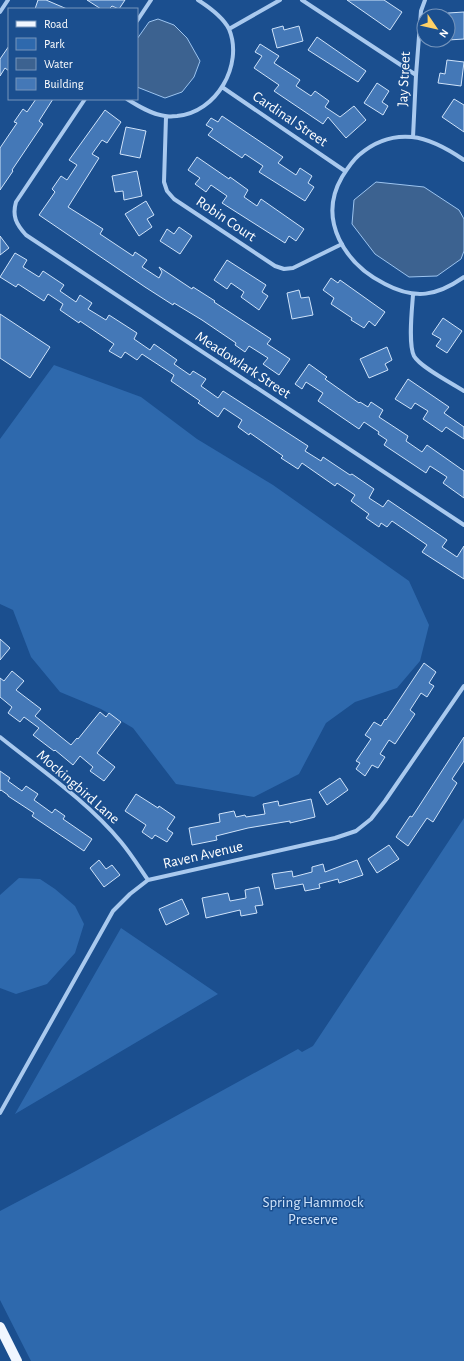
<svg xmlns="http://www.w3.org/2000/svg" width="464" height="1361" viewBox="0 0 464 1361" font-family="'Alegreya Sans',sans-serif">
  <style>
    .green { fill: #2e69ad }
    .water { fill: #3c6290; stroke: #9cc4f0 }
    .building { fill: #4478b7; stroke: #cfe3fa }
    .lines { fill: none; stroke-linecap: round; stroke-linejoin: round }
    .street { stroke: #a9c9ee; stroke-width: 4 }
    .primary { stroke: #f0f6ff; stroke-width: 10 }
    .labels { text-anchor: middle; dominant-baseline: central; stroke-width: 3; stroke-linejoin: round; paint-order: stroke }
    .street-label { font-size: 15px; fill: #fff; stroke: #1b4f8f }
    .park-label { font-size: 15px; fill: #cfe3fa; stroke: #1b4f8f }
  </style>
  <rect width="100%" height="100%" fill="#1b4f8f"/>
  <path class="green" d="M54,365L141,397L197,439L273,485L409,581L429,625L420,661L397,688L355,702L326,723L299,774L254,797L176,784L133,728L101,709L60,692L31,657L13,610L0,604V439Z
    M464,818V1361H31L0,1300V1211L76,1171L298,1049L302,1052L313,1046Z
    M19,878L40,879L55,889L75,906L84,924L75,953L47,984L16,994L0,988V895Z
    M121,928L218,994L15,1114Z"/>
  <path class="water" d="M158,19L174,25L187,38L200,61L194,77L182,92L165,98L137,87V39L149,22Z
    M376,182L424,187L459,210L464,219V251L461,259L437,276L409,277L375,254L352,224L354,200Z"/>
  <path class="building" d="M38,0H46L67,9H35Z
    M87,0H125L119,9L112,6L109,9H101Z
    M347,0H384L402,12L390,30Z
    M464,12V39L448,40V13Z
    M283,26L284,30L299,26L303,41L277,48L272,29Z
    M317,37L366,71L358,82L308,50Z
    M260,44L279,56L274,63L300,80L296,86L311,96L315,91L329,101L325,107L340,117L354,106L366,120L346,138L328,117L323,124L274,91L279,85L254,68L262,56L255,52Z
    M9,46V71L5,68L0,76V59Z
    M447,60L464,62L461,86L438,83L440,73L445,74Z
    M377,83L389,91L382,102L388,106L383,115L364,103Z
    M36,99H53L39,121L43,124L12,170L13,171L0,190V148L17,123L14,122L23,109L27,112Z
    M454,99L464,105V132L442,117Z
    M105,110L121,122L107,143L102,140L92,154L99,158L68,207L103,229L100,234L133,256L135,252L147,260L142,267L159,278L162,272L159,267L192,289L193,287L215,301L214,302L271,339L267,344L290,359L279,375L263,364L268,358L249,346L245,352L235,345L236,343L202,320L174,303L173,305L145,287L39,215L55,192L52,189L61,176L67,180L77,165L69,160Z
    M222,116L283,157L278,163L296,175L300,168L312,176L308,183L314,187L305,201L259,172L263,166L245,154L242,158L208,135L213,129L206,125L211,118L218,122Z
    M126,127L146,131L140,158L120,154Z
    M197,157L229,179L230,177L248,190L244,197L257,206L261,199L304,229L296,241L289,236L285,243L222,203L227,196L211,185L206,192L195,184L200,178L188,170Z
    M137,171L142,196L124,200L123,191L115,192L112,176Z
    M146,201L154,215L147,219L152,227L139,236L125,214Z
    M179,227L192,236L180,254L160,241L167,229L174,234Z
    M0,236L9,248L0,255Z
    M15,253L27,260L23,267L39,277L43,271L64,285L60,291L76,302L80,295L92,303L88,309L106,320L109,315L137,333L134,339L150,350L154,344L177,360L174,364L190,375L193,371L206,379L201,386L218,398L223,391L308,446L305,451L321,461L323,457L350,475L352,474L374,489L369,498L383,507L388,500L447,540L442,547L457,557L464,546V579L422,552L427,545L392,521L387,527L381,523L379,527L366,518L369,514L351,501L355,495L337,483L335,486L302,463L298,469L281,458L283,456L250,433L249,435L238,427L242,420L224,408L218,417L198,403L200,401L171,381L174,375L142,354L137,360L125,352L121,358L109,351L114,344L80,321L79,323L60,310L63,304L48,294L44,301L18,284L16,287L0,277Z
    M227,260L266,285L262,292L268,296L259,310L241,297L244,292L231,283L227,289L214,280Z
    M331,278L338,283L340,280L385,312L375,326L369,321L364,328L351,320L352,318L331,304L334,298L323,290Z
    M299,290L301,298L309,297L313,315L292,319L287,293Z
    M0,314L50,347L30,378L0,358Z
    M443,318L462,331L447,353L436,346L441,339L432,334Z
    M387,347L392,360L385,364L388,370L369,378L360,359Z
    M309,364L327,377L325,379L359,403L360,402L368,407L371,402L383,410L379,417L408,436L406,441L422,452L427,445L464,471V498L443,483L447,477L430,466L426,473L384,445L387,440L378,434L379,432L364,422L359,429L318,401L323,393L306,382L302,389L295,384Z
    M408,379L449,407L444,413L464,427V439L446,427L442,432L423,419L428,411L415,403L411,409L395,399Z
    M0,639L10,648L0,660Z
    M424,663L436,672L429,683L434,686L427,697L421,693L410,710L415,714L395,744L389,740L380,754L385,757L378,768L372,765L365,776L356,769L360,763L356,761L371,739L365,735L374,722L381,726L385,719L386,720Z
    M12,671L24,681L16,690L41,709L35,716L71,745L77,738L78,739L100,712L106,717L109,713L121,722L97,753L115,767L104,781L90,771L93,767L80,756L73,765L55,750L54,751L33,735L39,728L24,717L20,722L8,713L12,707L0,697V678L4,681Z
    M464,737V761L452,779L457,783L433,822L427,818L408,846L396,837L410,816L412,817Z
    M0,771L10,778L8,781L22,791L26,786L38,794L34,800L52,813L55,809L65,816L63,819L92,839L84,851L32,816L34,813L8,796V795L1,790L0,791Z
    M340,778L348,790L327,805L319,792Z
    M136,794L158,808L159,806L175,817L167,829L173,833L167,842L155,835L152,839L142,832L146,825L125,811Z
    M311,799L315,817L290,823V821L248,828L216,836L217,840L192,845L189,828L220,822L219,814L234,811L236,817L245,815L246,817L265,814L263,804L278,801L279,806Z
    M389,845L399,859L377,873L368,859Z
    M99,860L106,869L112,865L120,875L104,887L90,868Z
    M357,860L363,875L339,883L338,879L319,884L320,888L305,891L303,884L275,889L272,874L292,871L293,877L312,872V867L323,864L325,872Z
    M259,887L263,905L255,906L257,913L241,916L240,910L206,918L202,898L228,893L230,901L246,898L245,890Z
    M182,899L189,914L166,925L159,909Z"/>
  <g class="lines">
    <path class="street" d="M302,0L416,75
      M0,12L8,0
      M137,21L151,0
      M229,29L280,0
      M222,87L345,171
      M85,99L16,202C12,216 16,224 26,235L464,525
      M127,99C138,106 151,114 165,116C169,117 173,116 177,116C216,113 244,65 229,29C223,17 209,7 198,0
      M166,117L164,182L167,191L174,199L275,266L284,269L293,268L342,244
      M413,137L416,75L421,11L425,0
      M464,160C448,149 431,139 412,137C391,135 374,142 359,155C352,161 347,169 342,177C317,220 345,264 385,284C415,300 437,296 464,277
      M413,295C412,309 408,344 414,356C420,367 453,384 464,391
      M0,737C41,770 87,801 121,842C131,854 139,867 148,880
      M0,1113L113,911L130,894L148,880L335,838L356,831L371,819L385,801L464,686"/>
    <path class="primary" d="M0,1327L17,1361"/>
  </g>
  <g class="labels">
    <g class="street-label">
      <text transform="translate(404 79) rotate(-87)">Jay Street</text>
      <text transform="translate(290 119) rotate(34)">Cardinal Street</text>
      <text transform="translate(226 219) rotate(34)">Robin Court</text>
      <text transform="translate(243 365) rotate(33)">Meadowlark Street</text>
      <text transform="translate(78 787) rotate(41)">Mockingbird Lane</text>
      <text transform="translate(203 855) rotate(-13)">Raven Avenue</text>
    </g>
    <g class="park-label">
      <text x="313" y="1202">Spring Hammock<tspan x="313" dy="17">Preserve</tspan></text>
    </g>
  </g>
  <rect x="8" y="8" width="130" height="92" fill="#1b4f8f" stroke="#7695bc"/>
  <rect x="16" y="21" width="20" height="6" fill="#f0f6ff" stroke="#7695bc"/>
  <text x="44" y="28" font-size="12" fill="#ffffff">Road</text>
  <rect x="16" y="38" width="20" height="12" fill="#2e69ad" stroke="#7695bc"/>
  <text x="44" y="48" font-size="12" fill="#ffffff">Park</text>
  <rect x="16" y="58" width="20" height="12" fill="#3c6290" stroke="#7695bc"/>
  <text x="44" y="68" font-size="12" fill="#ffffff">Water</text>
  <rect x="16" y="78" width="20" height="12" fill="#4478b7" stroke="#7695bc"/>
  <text x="44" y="88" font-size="12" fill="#ffffff">Building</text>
  <g transform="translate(436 28) rotate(124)"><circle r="19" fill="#1b4f8f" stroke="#7695bc"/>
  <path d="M0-3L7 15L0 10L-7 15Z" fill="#ffd166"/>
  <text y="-6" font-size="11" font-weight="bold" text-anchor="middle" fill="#ffffff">N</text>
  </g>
</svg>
